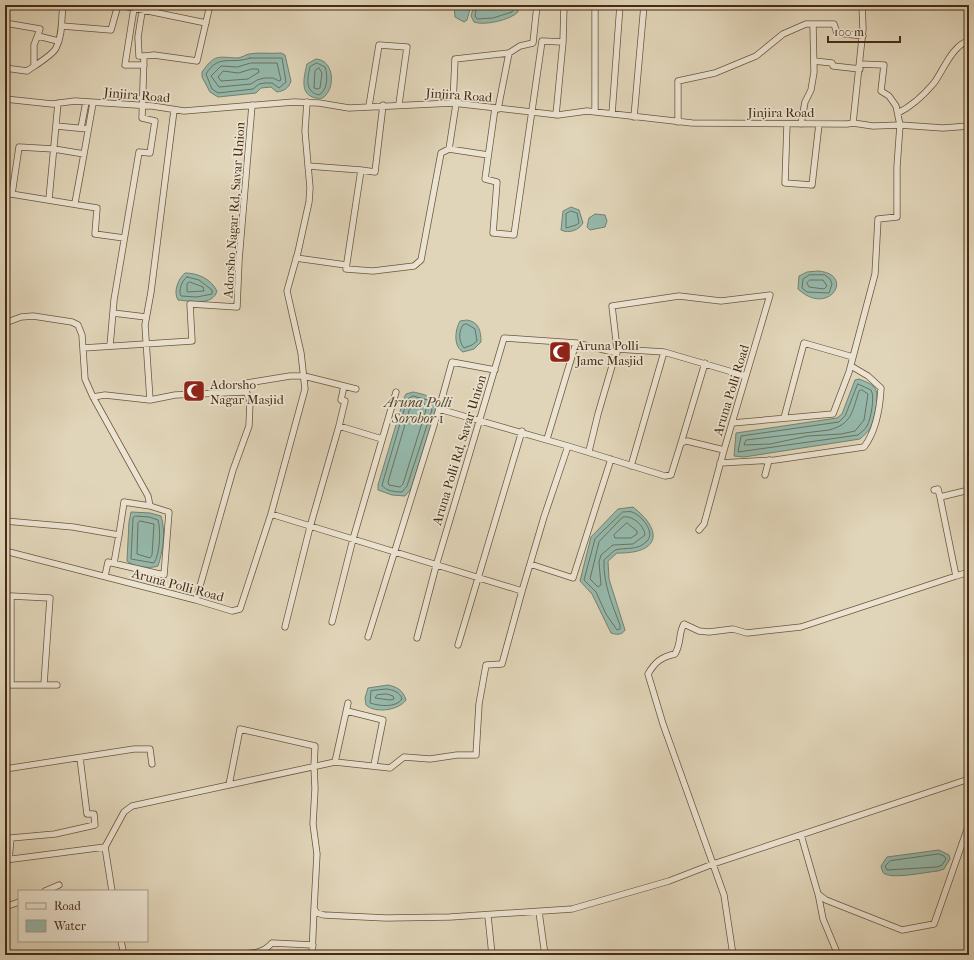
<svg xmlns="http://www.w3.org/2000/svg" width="974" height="960" viewBox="0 0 974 960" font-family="'IM FELL French Canon',serif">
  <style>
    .water { fill: #95b9ac; stroke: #75816f }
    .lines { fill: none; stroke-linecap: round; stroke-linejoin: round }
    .shore { stroke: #6d7260; stroke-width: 1 }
    .street-casing { stroke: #6c563d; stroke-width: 7 }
    .street { stroke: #ece4d2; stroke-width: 5.5 }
    .labels { text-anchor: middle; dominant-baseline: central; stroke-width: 3.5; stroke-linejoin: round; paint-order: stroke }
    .street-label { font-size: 13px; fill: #452c14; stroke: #ece4d2 }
    .poi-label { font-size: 13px; fill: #452c14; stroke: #ece4d2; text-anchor: start }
    .water-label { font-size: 14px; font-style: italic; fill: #554832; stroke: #ece4d2 }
  </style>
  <rect width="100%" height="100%" fill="#e1d5b9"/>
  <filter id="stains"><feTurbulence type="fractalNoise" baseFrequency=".005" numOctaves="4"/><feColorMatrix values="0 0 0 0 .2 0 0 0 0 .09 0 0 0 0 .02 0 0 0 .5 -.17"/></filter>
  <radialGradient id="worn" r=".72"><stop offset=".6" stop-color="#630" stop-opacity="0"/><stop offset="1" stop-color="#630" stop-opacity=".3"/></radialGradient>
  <path class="water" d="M454,5H471L467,20L464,22L455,17Z
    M474,5H518V12C510,20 484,26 474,22L471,16Z
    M281,53L285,55L291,81C289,88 284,91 277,92L271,87L261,88L256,93L218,97L210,92L202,77V72C215,54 217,57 237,58C241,58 245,55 249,54C259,52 271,54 281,53Z
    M316,59C333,60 336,85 325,96C322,99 320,99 316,98C299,95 304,77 307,64Z
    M571,207L579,210L583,223C579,230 569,234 561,230L563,211Z
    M595,214L605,215L607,221L605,227L590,230L587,227L589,218Z
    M818,271C856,274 829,318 798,289L799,276L807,272Z
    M185,273C198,273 211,279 217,291C213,306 191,301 178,300C173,292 178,279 185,273Z
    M467,320C479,322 481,331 481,342L474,349L463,352C453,346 455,330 460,321Z
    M859,379C864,381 870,383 874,387C881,393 874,423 869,430C867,433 863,436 860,439L744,457L734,456L736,433L837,418L842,414L855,380Z
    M413,392C427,395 433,396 436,410L411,489L405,496L392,495L378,490V485L404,398L406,394Z
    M633,507C666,533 657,554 617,553L608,561L609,579L625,630C622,635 617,635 611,633L592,594L580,581L591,537L618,509Z
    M131,512L150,513L161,516C166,531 163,551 158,566C150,569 134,567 127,561L129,522Z
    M388,685C397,687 403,690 406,700C399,710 376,714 366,705L365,698L368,688Z
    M939,850L949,855L950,859L944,869L938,871C926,872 895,879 885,874C882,873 882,869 881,866L887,857Z
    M332,952L384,955L429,953L439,955H323Z"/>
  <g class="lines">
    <path class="shore" d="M477,5L475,16L477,19L493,18L512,12L514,5
      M250,58H282L286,82L279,88L272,83H265L259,84L253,89L218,93L212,89L206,74C219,53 231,65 250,58Z
      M251,63H277L281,80L279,81L273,78H264L257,80L251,84L219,87L211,76L221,66L237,67Z
      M317,63L325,67C328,75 328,90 319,95C305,92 307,79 310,67Z
      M319,68L322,73L320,88L318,89L314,88L315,71Z
      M252,69H258L259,72L248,79L221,81L218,77L223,71L238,73Z
      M571,211L577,213L579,223L576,225L566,228V214Z
      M825,275L830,279L832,284L829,293L807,292L802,288L803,279L809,275Z
      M187,277L199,280L212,290V294L197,297L181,296C178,291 182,280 187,277Z
      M810,280H823L827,286L824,289L809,287L807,283Z
      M190,282L203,287L204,291L187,292V284Z
      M467,324L475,329L477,341L472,345L464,348C459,342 458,332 463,325Z
      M858,384L871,390C875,396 871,419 867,426C865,430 861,432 858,435L738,452L741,436L839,422L845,416Z
      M862,390L868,394L864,420L855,431L841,434L808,436L770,444L744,445L746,440L829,430C852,424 852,412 859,391Z
      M413,396L428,400L432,410L407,486L402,492C396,492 385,491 382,485L407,400Z
      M414,401L424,403L426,410L403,484L400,487L389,485L388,482L409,411Z
      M623,512C626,512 630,511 632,512C641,515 656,532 647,541C638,551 626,547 615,550L604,560C603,583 612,604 620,625V629L617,630L606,614L596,592L584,580L595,539Z
      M136,516L149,517L158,520C161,531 160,553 154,563L131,559L133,518Z
      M623,517C632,515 644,525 645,535L633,544L613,545L601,555L599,562L601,585L598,587L590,579L599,542Z
      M140,521L154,524L152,555L150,558L137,554L138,523Z
      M627,523L637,531V534L631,538H615L614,535Z
      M387,689C393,690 400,692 402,699C396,708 379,706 370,703L371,691Z
      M387,694L393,696L394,699L390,700L375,698L377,695Z
      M939,854L944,856L946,859L942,865L937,867L887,870L885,866L890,861Z"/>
    <g class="street-casing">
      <path id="street" d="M119,5L206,23
        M143,5L138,37L139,56H144
        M134,8L125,65H144
        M5,23L40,29L34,45V66
        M62,26L111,30L118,5
        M38,36L58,41
        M509,53L520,46L533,43L537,5
        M814,61L832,63L833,66L860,69
        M5,68L27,71C34,66 53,55 56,48C63,35 61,19 63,5
        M5,99L52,104L75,101L152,106L184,111L294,102L319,103L349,108L453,103L558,115L587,111L692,123L847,124L853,123L863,29L862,5
        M453,103L455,59L509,53L498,109
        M456,104L449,149L488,155
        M369,106L379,45L407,47L399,104
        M495,108L485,179L497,182L493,233L514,235L542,41L563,42L564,5
        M174,110L151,292L145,325L150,400L175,395L244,392L247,389V383L290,376H304L356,389
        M595,112V5
        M898,113C912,106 923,96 934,83C943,71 953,44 969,41
        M612,114L620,5
        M556,115L563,42
        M634,117L644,5
        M678,122V81L715,73L756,56L783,34L806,24H834L837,33L863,36
        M853,123L873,126L900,125L943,128L969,126
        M787,124L785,183L812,185L819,124
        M801,124L805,102L811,90L814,72L813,24
        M56,126L88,129
        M81,128L86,102
        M84,154L93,103
        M308,166L361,170L346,269L373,271L414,266L421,260L441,153L449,149
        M361,170L375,172L383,105
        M5,193L97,208L95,234L124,238
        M12,194L19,147L54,149L84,154L75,203
        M49,199L58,103
        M296,258L346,265
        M113,313L146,317
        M5,323L21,317L33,316L72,322L78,325L82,335L85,379L93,397L148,496L150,506L124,502L119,535L73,527L5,521
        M110,346L114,300L139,152L150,153L155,121L142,118L144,56L154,55L197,61L210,5
        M83,348L192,341L190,304L237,307L239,260L252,105
        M93,397L105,395L150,400
        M439,409L452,362L495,370
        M784,418L804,343L853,357
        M732,423L833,414L849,372L875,274L878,219L897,217V167L900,125L896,106L889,96L881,91L884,65L860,64
        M339,426L345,401L341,400L344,386
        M547,439L576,343L617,353
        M681,443L705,363
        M589,451L598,414L617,349L664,352L746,376
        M720,463L775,460L864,447C876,431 880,408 881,388L868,376L851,366
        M631,466L664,352
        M765,475L769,460
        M934,490L938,489L940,497
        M271,514L305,389L301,353L287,291L298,252L309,202L310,188L305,131L307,102
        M699,530L704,524L724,450
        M5,551L196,600L232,611L240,609L271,514L522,591L544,517L568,446L665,476L671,475L681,443L687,441L724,450L770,295L721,301L679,296L612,306L617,349
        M114,563L119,535
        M530,564L573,578L611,459
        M105,576L108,562L164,575L169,512L150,506
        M956,576L969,572
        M196,600L233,470L249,426L250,401L246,391
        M332,622L353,539L396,392
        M285,627L310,527L339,426L382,439
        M368,637L439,409L568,446
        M417,638L436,566L504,338L576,343
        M458,645L522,431
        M11,684V596L50,598L44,684
        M5,685H57
        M347,711L383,720L374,765
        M335,762L348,703
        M314,766L315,789L313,824L317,854L314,909L317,913L324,915L386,918L450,917L572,909L669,881L713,864L969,779
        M5,769L134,749H150L152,764
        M229,785L240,729L315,746L314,766
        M801,835L818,894L826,900L902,930L934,924L969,824
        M105,847L112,891
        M5,860L105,847L124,812L132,806L335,762L390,768L404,757L430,759L457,755H476L479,704L486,665L502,664L522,591
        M9,860L11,838L55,834L95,825L94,814H87L80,758
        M45,891L59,885
        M818,893L823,919L838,955
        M5,907L19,902
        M539,912L545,955
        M488,916L492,955
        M121,941L124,955
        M218,955C238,950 257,960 272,943L313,945
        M312,955L314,909
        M733,955L724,895L663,724L648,674C655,662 661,657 675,654C682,642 678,633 684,624L699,631L709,632L733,629L747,633L801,627L956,576L940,497L969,490"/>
    </g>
    <use href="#street" class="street"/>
  </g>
  <defs>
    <g id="mosque-square" transform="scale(1.15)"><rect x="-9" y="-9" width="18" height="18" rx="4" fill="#8f2418" stroke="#ece4d2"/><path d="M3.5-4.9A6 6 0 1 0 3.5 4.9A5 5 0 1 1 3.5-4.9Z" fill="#fff"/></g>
  </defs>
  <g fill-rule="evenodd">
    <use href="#mosque-square" x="560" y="352"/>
    <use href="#mosque-square" x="194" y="391"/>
  </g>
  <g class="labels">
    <g class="street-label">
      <text transform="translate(137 95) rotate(5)">Jinjira Road</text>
      <text transform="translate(459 95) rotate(4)">Jinjira Road</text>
      <text x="781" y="112">Jinjira Road</text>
      <text transform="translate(234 210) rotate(-86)">Adorsho Nagar Rd, Savar Union</text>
      <text transform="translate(731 390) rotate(-73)">Aruna Polli Road</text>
      <text transform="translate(459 450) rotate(-73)">Aruna Polli Rd, Savar Union</text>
      <text transform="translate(178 585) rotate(15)">Aruna Polli Road</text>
    </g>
    <g class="poi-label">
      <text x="576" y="345">Aruna Polli<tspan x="576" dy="15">Jame Masjid</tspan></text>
      <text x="210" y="384">Adorsho<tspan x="210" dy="15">Nagar Masjid</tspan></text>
    </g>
    <g class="water-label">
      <text x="418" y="402">Aruna Polli<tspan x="418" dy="16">Sorobor 1</tspan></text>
    </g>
  </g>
  <rect width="974" height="960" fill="none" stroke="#e1d5b9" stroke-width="20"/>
  <rect x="6" y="6" width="962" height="948" fill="none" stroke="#452c14" stroke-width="2"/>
  <rect x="10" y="10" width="954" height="940" fill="none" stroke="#452c14"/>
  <rect x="18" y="890" width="130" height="52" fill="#ece4d2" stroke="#a99a86"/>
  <rect x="26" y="903" width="20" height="6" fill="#ece4d2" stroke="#a99a86"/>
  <text x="54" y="910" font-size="12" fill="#452c14">Road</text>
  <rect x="26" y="920" width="20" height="12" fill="#95b9ac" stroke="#a99a86"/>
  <text x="54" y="930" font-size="12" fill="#452c14">Water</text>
  <path d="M828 36v6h72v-6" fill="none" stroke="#452c14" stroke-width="2"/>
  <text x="834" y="36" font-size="12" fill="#452c14" stroke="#ece4d2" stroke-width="3" paint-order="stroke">100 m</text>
  <rect width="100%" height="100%" filter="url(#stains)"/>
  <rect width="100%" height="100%" fill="url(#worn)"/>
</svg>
